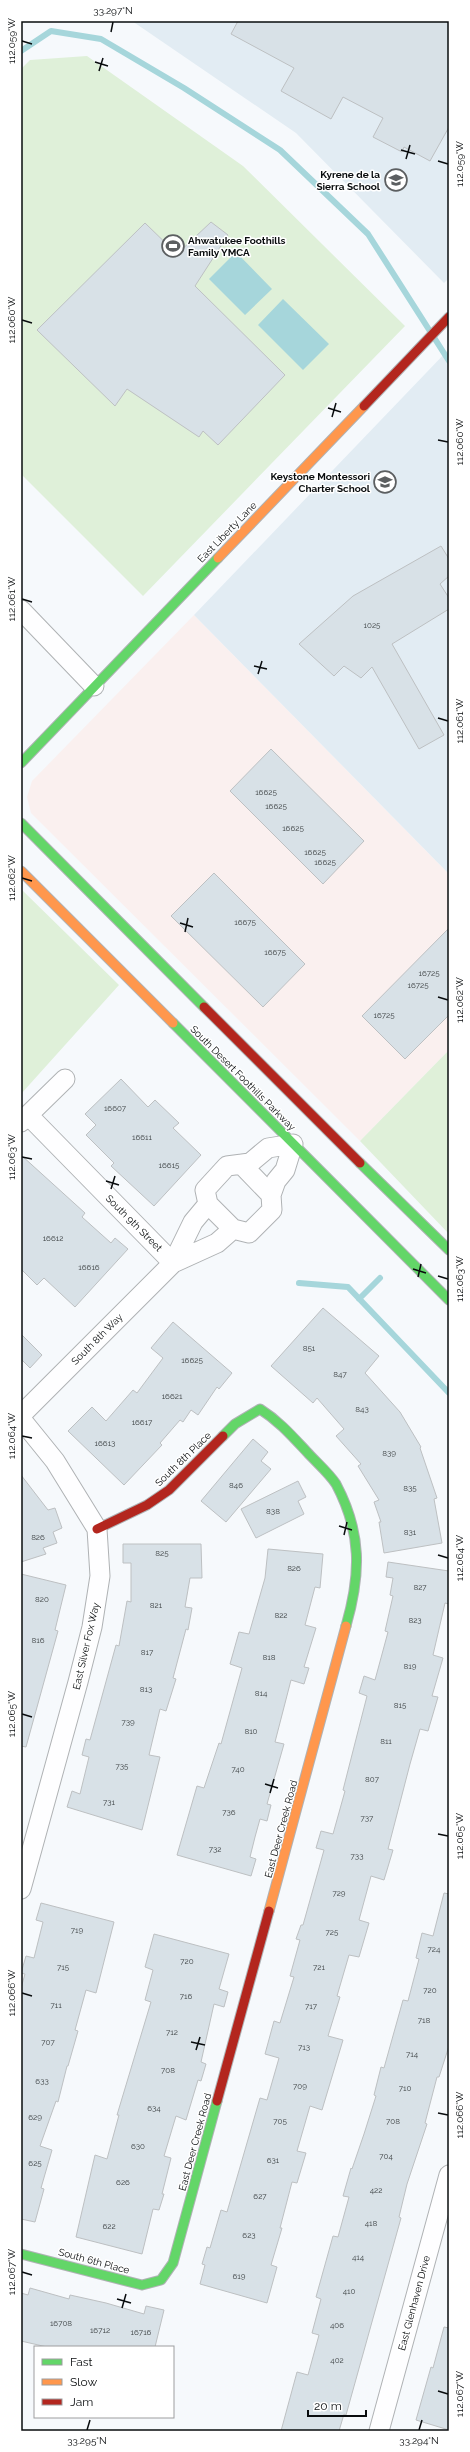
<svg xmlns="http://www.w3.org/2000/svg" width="470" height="2452" viewBox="0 0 470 2452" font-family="Raleway,sans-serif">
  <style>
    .commercial { fill: #faf0ef }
    .built { fill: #e2ecf3 }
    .green { fill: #dff0d9 }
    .water { fill: #a6d6db }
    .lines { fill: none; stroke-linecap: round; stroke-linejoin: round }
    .stream { stroke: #a6d6db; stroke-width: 6 }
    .building { fill: #d8e1e7; stroke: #bdc0c2 }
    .street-casing { stroke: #afb2b4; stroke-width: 21 }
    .fast-casing { stroke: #afb2b4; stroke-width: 11 }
    .slow-casing { stroke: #afb2b4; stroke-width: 11 }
    .jam-casing { stroke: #afb2b4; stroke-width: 11 }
    .street { stroke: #fefeff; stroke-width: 19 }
    .fast { stroke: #63d668; stroke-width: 9 }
    .slow { stroke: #ff974d; stroke-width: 9 }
    .jam { stroke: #b3261e; stroke-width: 9 }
    .ticks { fill: none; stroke: #090c0e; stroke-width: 1.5 }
    .labels { text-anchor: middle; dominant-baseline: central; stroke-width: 3; stroke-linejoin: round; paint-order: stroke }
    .number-label { font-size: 8px; fill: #3f4446 }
    .poi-label { font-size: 10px; font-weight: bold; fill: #090c0e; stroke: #fff; text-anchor: end }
    .street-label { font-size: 10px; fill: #090c0e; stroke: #fff }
    .neatline { fill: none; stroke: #090c0e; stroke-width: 1.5 }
    .ticks-label { font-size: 10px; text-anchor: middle; fill: #090c0e }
  </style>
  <rect width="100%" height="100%" fill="#f6f9fc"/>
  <path class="commercial" d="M194,615L449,874V1050L360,1141L31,813L27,797L32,781Z"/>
  <path class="built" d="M132,21H449V278L444,283L296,133Z
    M449,349V874L194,615Z"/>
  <path class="green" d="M87,56L243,166L405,326L143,596L21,474V69L30,60Z
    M21,889L119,985L21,1094Z
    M449,1050V1234L360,1141Z"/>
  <path class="water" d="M236,252L272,289L245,315L209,279Z
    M283,299L329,344L303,370L258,325Z"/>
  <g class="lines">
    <path class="stream" d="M21,51L51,31L101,39L184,88L280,150L368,234L449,361
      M299,1283L348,1287L449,1393
      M359,1299L380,1278"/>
  </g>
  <path class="building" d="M238,21H449V127L430,161L404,147L402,152L373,137L383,118L343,97L331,119L281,91L294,68L231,34Z
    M211,222L228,235L195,286L285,375L218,445L203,431L199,437L127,389L115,406L37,330L145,223L177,254Z
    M441,546L449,559V576L440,584L449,598V609L392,644L444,735L419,749L372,667L361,678L344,666L334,676L299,644L353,596Z
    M271,749L364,841L323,884L230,791Z
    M214,873L305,964L263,1007L171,916Z
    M449,928V1015L405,1059L362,1016Z
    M121,1079L148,1107L155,1100L179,1123L173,1128L201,1155L154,1206L111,1166L114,1163L86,1135L96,1125L85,1114Z
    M21,1155L85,1213L82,1217L111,1243L115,1238L128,1249L75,1307L44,1278L37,1285L21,1269Z
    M323,1308L379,1356L365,1373L400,1412L421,1447L420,1448L437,1498L434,1499L442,1543L384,1553L379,1522H381L374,1502L379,1500L358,1466L361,1464L336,1436L344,1429L317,1398L313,1403L271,1366Z
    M173,1322L232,1373L219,1389L217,1387L198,1415L191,1410L183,1422L180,1420L160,1443L162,1445L124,1485L68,1431L92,1407L106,1421L133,1390L137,1393L163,1358L151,1348Z
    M21,1334L42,1355L30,1368L21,1359Z
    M253,1439L268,1452L261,1461L271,1469L226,1522L201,1501Z
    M21,1475L48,1510L55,1508L62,1528L53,1532L57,1543L43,1548L46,1554L21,1562Z
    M298,1481L306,1497L298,1501L304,1514L256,1538L241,1509Z
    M123,1544H201L202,1578H190L185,1607L192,1608L188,1630L186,1629L173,1678L176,1679L166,1711L160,1709L149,1755L160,1757L142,1830L67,1807L72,1791L80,1794L89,1757L82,1755L86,1739L90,1740L116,1645L119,1646L127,1601L131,1602V1563H123Z
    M268,1549L323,1554L320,1588L315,1587L305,1625L316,1628L304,1667L309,1668L304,1684L291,1680L275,1742L284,1744L267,1804L271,1805L267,1821L260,1819L255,1837L250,1857L256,1859L251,1876L177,1855L197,1786L204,1788L219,1743L221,1744L242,1668L230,1664L239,1632L249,1634L265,1578Z
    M388,1562L449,1571V1604L445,1603L433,1655L443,1658L432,1696L438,1697L428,1731L420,1729L410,1764L388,1849L393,1850L384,1880L371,1876L359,1920L369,1923L359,1957L349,1955L337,1996L340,1997L328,2036L343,2040L322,2110L310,2106L297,2151L306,2153L297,2183L292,2182L280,2228H282L271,2265L277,2267L267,2303L200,2284L205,2265L202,2264L207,2247L210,2248L221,2210L227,2212L260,2098L267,2100L279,2058L265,2054L274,2021L280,2023L294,1977L290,1976L300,1940L296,1939L301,1925H303L324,1850L316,1848L321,1831L333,1834L345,1791L343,1790L367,1696L359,1693L364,1676L375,1680L388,1632L385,1631L393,1596L390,1595L393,1578L386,1577Z
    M21,1574L66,1585L55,1630L58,1631L26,1747L21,1746Z
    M444,1893L449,1894V2046L439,2077H437L425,2123L427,2124L407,2184L399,2217L401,2218L346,2415L344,2414L339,2431H281L297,2372L308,2375L319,2335L312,2333L321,2299L316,2297L333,2236L338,2237L349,2197L343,2196L351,2168L352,2169L364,2134L376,2096L374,2095L381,2067L384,2068L403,2000L408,2001L419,1959L416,1958L422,1933L433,1936Z
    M41,1903L114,1922L96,1993L86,1990L75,2030L78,2031L68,2066H67L58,2102L56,2101L40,2146L52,2150L41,2188L44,2189L35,2222L21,2219V1988L25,1974L21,1973L26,1956L34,1958L43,1922L36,1920Z
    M154,1934L229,1954L219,1989L228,1992L224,2007L214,2004L201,2062L206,2064L201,2081L198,2080L186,2120L176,2116L164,2156L171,2158L162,2194H164L159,2210L153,2209L142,2254L76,2237L95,2155L107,2159L119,2115H117L151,2002L145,2000L153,1970L145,1967Z
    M30,2288L69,2299L70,2295L106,2303L144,2314L146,2306L164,2310L155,2347H47L21,2341V2293L28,2295Z
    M444,2327L449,2328V2430L416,2420L431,2367L433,2368Z"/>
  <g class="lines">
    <g class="street-casing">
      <path id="street" d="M21,610L94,686
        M28,1115L173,1263
        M21,1122L65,1079
        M241,1164L271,1195
        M208,1204L233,1229
        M21,1415L173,1263L193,1222L208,1204L205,1190L227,1166L250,1163L268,1148L293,1144L285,1170L276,1181L271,1195L272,1210L249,1233L233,1229L217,1243L173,1263
        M21,1419L55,1461L97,1529L100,1576L92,1627L78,1682L21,1889
        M379,2431L449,2175"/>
    </g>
    <g class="fast-casing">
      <path id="fast" d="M21,763L218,558
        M21,823L204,1007
        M173,1023L449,1300
        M360,1163L449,1250
        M223,1436L235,1424L260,1409C279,1421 292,1436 307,1452C316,1462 329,1473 336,1484C362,1533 361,1574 346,1626
        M21,2254L142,2285L161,2280L173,2263L217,2101"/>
    </g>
    <g class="slow-casing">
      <path id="slow" d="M218,558L364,406
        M21,871L173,1023
        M269,1911L346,1626"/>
    </g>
    <g class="jam-casing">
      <path id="jam" d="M364,406L449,317
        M204,1007L360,1163
        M97,1529L147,1505L169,1490L223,1436
        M217,2101L269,1911"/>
    </g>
    <use href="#street" class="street"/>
    <use href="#fast" class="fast"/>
    <use href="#slow" class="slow"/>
    <use href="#jam" class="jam"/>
  </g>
  <path class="ticks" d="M111,32L113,22M22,41L32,44M95,62L108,66M99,71L103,58M401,150L415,154M406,159L410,145M438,161L448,164M22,320L32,323M328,408L341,412M332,417L336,403M438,440L448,442M22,599L32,602M254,666L267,669M258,674L262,661M438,718L448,721M22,878L32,881M180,923L193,927M185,932L188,918M438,997L448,1000M22,1157L32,1159M106,1181L119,1185M111,1189L115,1176M413,1269L426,1273M438,1276L448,1279M418,1277L421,1264M22,1436L32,1438M339,1526L352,1530M344,1535L347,1522M438,1555L448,1558M22,1714L32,1717M265,1784L278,1788M270,1793L274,1779M438,1834L448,1836M22,1993L32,1996M191,2042L205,2045M196,2050L200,2037M438,2113L448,2115M22,2272L32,2275M117,2299L131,2303M122,2308L126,2294M438,2391L448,2394M87,2430L90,2420M419,2430L422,2420"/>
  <defs>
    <g id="school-ring" transform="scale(1.15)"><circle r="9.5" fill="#fff" stroke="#5c5f61" stroke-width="1.5"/><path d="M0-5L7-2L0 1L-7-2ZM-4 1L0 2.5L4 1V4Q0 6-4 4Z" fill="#5c5f61"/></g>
    <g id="stadium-ring" transform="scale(1.15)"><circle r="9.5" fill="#fff" stroke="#5c5f61" stroke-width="1.5"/><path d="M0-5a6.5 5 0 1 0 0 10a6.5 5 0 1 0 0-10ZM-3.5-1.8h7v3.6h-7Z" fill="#5c5f61"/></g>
  </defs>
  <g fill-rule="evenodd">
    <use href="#school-ring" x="396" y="180"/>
    <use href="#stadium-ring" x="173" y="246"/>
    <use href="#school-ring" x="385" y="482"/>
  </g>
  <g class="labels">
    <g class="number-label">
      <text x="372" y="625">1025</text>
      <text x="266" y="792">16625</text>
      <text x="276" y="806">16625</text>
      <text x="293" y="828">16625</text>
      <text x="315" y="852">16625</text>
      <text x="325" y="862">16625</text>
      <text x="245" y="922">16675</text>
      <text x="275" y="952">16675</text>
      <text x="429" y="973">16725</text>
      <text x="418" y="985">16725</text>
      <text x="384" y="1015">16725</text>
      <text x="115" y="1108">16607</text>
      <text x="142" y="1137">16611</text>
      <text x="169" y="1165">16615</text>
      <text x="53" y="1238">16612</text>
      <text x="89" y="1267">16616</text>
      <text x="309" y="1348">851</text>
      <text x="192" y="1360">16625</text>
      <text x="340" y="1374">847</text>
      <text x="172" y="1396">16621</text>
      <text x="362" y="1409">843</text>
      <text x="142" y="1422">16617</text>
      <text x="105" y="1443">16613</text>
      <text x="389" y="1453">839</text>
      <text x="236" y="1485">846</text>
      <text x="410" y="1488">835</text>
      <text x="273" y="1511">838</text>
      <text x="410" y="1532">831</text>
      <text x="38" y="1537">826</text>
      <text x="162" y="1553">825</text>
      <text x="294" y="1568">826</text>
      <text x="420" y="1587">827</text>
      <text x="42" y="1599">820</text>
      <text x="156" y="1605">821</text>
      <text x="281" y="1615">822</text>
      <text x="415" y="1620">823</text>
      <text x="38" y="1640">816</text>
      <text x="147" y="1652">817</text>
      <text x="269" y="1657">818</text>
      <text x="410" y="1666">819</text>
      <text x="146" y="1689">813</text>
      <text x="261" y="1693">814</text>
      <text x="400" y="1705">815</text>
      <text x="128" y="1722">739</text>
      <text x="251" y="1731">810</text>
      <text x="386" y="1741">811</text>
      <text x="122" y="1766">735</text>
      <text x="238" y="1769">740</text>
      <text x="372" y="1779">807</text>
      <text x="109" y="1802">731</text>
      <text x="229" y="1812">736</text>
      <text x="367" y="1818">737</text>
      <text x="215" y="1849">732</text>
      <text x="357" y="1856">733</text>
      <text x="339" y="1893">729</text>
      <text x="77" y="1930">719</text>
      <text x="332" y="1932">725</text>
      <text x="434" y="1949">724</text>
      <text x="187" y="1961">720</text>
      <text x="63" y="1967">715</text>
      <text x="319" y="1967">721</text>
      <text x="430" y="1990">720</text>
      <text x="186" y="1996">716</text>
      <text x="56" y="2005">711</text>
      <text x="311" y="2006">717</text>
      <text x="424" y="2020">718</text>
      <text x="172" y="2032">712</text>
      <text x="48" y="2042">707</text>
      <text x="304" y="2047">713</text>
      <text x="412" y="2054">714</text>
      <text x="168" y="2070">708</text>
      <text x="42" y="2081">633</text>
      <text x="300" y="2086">709</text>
      <text x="405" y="2088">710</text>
      <text x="154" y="2108">634</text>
      <text x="35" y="2117">629</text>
      <text x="280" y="2121">705</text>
      <text x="393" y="2121">708</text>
      <text x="138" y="2146">630</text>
      <text x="386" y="2156">704</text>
      <text x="273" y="2160">631</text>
      <text x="35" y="2163">625</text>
      <text x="123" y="2182">626</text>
      <text x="376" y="2190">422</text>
      <text x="260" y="2196">627</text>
      <text x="371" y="2223">418</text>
      <text x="109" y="2226">622</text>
      <text x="249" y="2235">623</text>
      <text x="358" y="2257">414</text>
      <text x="239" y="2276">619</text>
      <text x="349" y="2291">410</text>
      <text x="61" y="2323">16708</text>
      <text x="337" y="2325">406</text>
      <text x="100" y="2330">16712</text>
      <text x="141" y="2332">16716</text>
      <text x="337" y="2360">402</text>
    </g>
    <g class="poi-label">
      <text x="380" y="174">Kyrene de la<tspan x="380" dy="12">Sierra School</tspan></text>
      <text x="188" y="240" text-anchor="start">Ahwatukee Foothills<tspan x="188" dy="12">Family YMCA</tspan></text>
      <text x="370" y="476">Keystone Montessori<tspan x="370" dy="12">Charter School</tspan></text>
    </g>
    <g class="street-label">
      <text transform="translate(227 532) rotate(-46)">East Liberty Lane</text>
      <text transform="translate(243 1078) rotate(45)">South Desert Foothills Parkway</text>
      <text transform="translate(134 1223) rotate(45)">South 9th Street</text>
      <text transform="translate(97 1339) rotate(-45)">South 8th Way</text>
      <text transform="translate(183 1459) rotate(-44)">South 8th Place</text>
      <text transform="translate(86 1646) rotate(-77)">East Silver Fox Way</text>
      <text transform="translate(281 1829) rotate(-75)">East Deer Creek Road</text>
      <text transform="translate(195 2142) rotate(-75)">East Deer Creek Road</text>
      <text transform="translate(94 2261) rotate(15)">South 6th Place</text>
      <text transform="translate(414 2303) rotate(-75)">East Glenhaven Drive</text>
    </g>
  </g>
  <rect width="470" height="2452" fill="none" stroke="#ffffff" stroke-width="44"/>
  <rect x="34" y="2346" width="140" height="72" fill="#ffffff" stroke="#9d9e9f"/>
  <rect x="42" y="2359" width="20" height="6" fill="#63d668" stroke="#9d9e9f"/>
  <text x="70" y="2366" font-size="12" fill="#090c0e">Fast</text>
  <rect x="42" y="2379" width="20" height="6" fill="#ff974d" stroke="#9d9e9f"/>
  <text x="70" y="2386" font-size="12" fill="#090c0e">Slow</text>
  <rect x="42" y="2399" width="20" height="6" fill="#b3261e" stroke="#9d9e9f"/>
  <text x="70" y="2406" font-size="12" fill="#090c0e">Jam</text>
  <path d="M308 2410v6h58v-6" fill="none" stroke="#090c0e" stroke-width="2"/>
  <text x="314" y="2410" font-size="12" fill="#090c0e" stroke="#ffffff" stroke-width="3" paint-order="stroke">20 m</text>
  <rect x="22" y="22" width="426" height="2408" class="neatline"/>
  <g class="ticks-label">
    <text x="113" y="14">33.297°N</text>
    <text transform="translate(11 41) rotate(-90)" y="4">112.059°W</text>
    <text transform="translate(459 164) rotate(-90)" y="4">112.059°W</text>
    <text transform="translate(11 320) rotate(-90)" y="4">112.060°W</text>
    <text transform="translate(459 442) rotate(-90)" y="4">112.060°W</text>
    <text transform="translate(11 599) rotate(-90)" y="4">112.061°W</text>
    <text transform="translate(459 721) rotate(-90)" y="4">112.061°W</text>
    <text transform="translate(11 878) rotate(-90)" y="4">112.062°W</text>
    <text transform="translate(459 1000) rotate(-90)" y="4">112.062°W</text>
    <text transform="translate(11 1157) rotate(-90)" y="4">112.063°W</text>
    <text transform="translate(459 1279) rotate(-90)" y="4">112.063°W</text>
    <text transform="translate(11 1436) rotate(-90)" y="4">112.064°W</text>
    <text transform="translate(459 1558) rotate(-90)" y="4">112.064°W</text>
    <text transform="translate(11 1714) rotate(-90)" y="4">112.065°W</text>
    <text transform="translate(459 1836) rotate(-90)" y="4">112.065°W</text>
    <text transform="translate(11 1993) rotate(-90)" y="4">112.066°W</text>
    <text transform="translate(459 2115) rotate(-90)" y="4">112.066°W</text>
    <text transform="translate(11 2272) rotate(-90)" y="4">112.067°W</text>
    <text transform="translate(459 2394) rotate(-90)" y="4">112.067°W</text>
    <text x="87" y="2444">33.295°N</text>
    <text x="419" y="2444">33.294°N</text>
  </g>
</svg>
